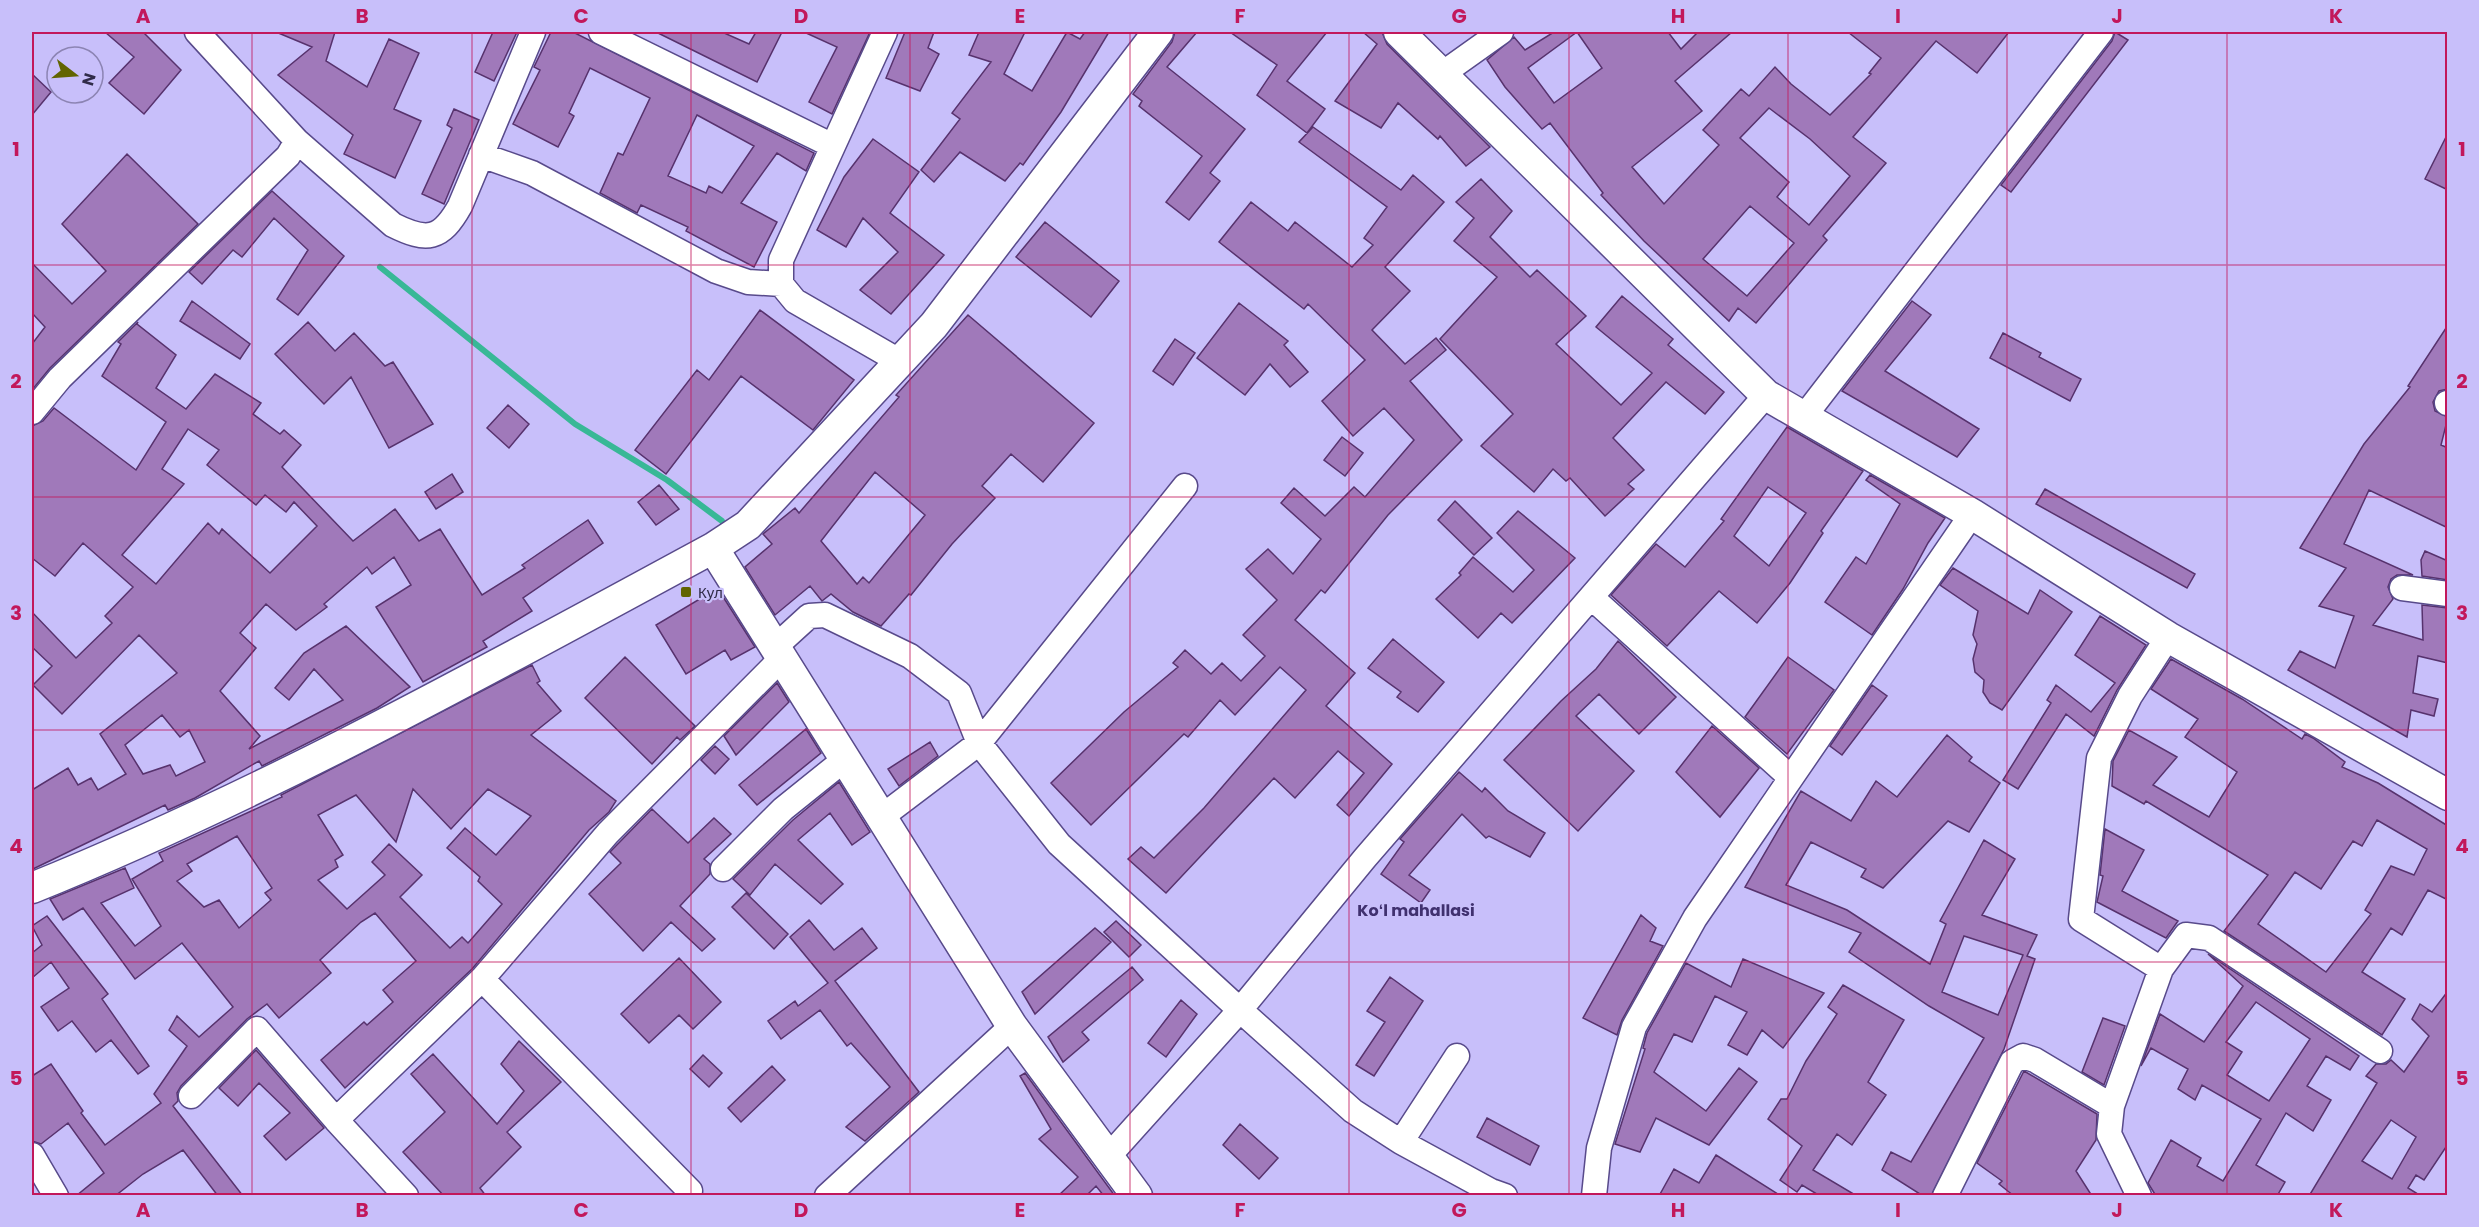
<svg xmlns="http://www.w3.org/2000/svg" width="2479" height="1227" viewBox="0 0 2479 1227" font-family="Poppins,sans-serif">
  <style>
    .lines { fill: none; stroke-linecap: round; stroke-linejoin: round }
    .stream { stroke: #38b896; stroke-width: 6 }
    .building { fill: #a079ba; stroke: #57326d; stroke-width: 1.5; fill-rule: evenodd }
    .minor-casing { stroke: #584a8b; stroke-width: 27 }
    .tertiary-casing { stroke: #584a8b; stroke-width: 33 }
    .minor { stroke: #fff; stroke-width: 24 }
    .tertiary { stroke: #fff; stroke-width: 30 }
    .grid { fill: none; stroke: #c2185b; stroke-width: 1.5; stroke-opacity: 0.55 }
    .poi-dot { fill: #626400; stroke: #c8bffa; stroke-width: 2 }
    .labels { text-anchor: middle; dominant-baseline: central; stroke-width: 4.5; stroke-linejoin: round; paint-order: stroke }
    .poi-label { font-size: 15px; fill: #312c49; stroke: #c8bffa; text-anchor: start }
    .neighbourhood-label { font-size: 16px; font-weight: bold; fill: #40316f; stroke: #c8bffa }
    .neatline { fill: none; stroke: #c2185b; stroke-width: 2 }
    .grid-label { font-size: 20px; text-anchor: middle; font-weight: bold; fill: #c2185b }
  </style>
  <rect width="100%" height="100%" fill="#c8bffa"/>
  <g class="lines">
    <path class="stream" d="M380,267L575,424L667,480L722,521L727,531"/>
  </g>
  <path class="building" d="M105,32H143L181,70L144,114L109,83L134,57Z
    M276,32H335L326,61L367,87L389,39L419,53L394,109L421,121L395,178L344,154L353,135L278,75L312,47Z
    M493,32H517L494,81L475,72Z
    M551,32H573L814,153L806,171L777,153L741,203L777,222L754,267L686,231L688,227L641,205L637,213L600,193L618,153L623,155L650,98L590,68L569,113L574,116L558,147L513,124L540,70L534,67ZM697,115L754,146L722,193L709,186L706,193L668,176Z
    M656,32H722L749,44L756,32H782L757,82Z
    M804,32H870L832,114L809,102L837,47Z
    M905,32H934L928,48L939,54L920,91L886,78Z
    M979,32H1025L1004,74L1032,91L1067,32L1080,39L1085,32H1109L1061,112L1023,165L1020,163L1005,181L960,152L934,182L921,170L960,119L952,113L991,62L969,55Z
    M1175,32H1197L1167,67L1245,129L1210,173L1220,181L1189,220L1166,202L1202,156L1139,106L1142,101L1133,94L1172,42Z
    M1230,32H1327L1287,81L1325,109L1307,133L1257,95L1277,65Z
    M1363,32H1382L1387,44L1490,147L1466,166L1440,136L1438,139L1398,103L1381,128L1335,101L1377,44Z
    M1554,32H1668L1681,49L1698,32H1732L1675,81L1702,111L1632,167L1664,204L1719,145L1703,130L1741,89L1749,96L1775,67L1791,84L1830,115L1871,74L1869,73L1881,58L1848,32H2009L1977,73L1936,41L1853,137L1886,163L1823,236L1827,240L1756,323L1738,308L1729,321L1644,241L1601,195L1603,193L1550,123L1542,129L1505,87L1487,60L1514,37L1525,50ZM1577,32L1602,68L1554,103L1528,68ZM1769,108L1810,139L1850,176L1809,225L1777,197L1789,182L1740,138ZM1750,206L1794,243L1747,296L1703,259Z
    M2115,32L2128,40L2011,192L2001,185L2112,41Z
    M32,74L51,92L32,115Z
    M454,109L479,120L444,204L422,194L452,128L447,125Z
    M1313,127L1401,190L1413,175L1444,202L1385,267L1410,291L1372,330L1405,364L1436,338L1446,350L1410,381L1462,440L1388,515L1325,593L1321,590L1295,620L1355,673L1326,706L1392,764L1349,816L1337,805L1364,773L1338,751L1295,798L1274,778L1166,893L1128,859L1141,847L1154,858L1204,808L1306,690L1280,667L1235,715L1220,700L1188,737L1184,734L1091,825L1051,783L1124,712L1178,667L1173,663L1185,650L1211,674L1222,663L1241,681L1265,656L1243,635L1277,600L1246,569L1268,549L1293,574L1321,539L1281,503L1294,488L1325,516L1354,487L1365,497L1414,440L1384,408L1353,436L1322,401L1365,360L1308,304L1304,309L1219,242L1251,202L1288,231L1295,222L1352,267L1373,245L1364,238L1387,207L1299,142Z
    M2448,133V190L2425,179Z
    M873,139L919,172L890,213L944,255L891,314L860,290L898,252L863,218L846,247L817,230L844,177Z
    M127,154L198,224L50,368L32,390V344L45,327L32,313V263L72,304L106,271L62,224Z
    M1481,179L1512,211L1490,237L1530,277L1537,270L1586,316L1556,344L1621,405L1652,373L1596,327L1622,296L1673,339L1668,345L1724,392L1705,414L1666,382L1613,438L1644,470L1628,484L1634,489L1605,516L1570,478L1566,481L1553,469L1534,492L1481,446L1513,414L1440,339L1497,277L1454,241L1474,218L1456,202Z
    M272,191L344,256L298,315L277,299L308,250L274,218L242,257L233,250L202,284L189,272Z
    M1045,222L1119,281L1091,317L1016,257Z
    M192,301L250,344L240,359L180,321Z
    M1912,301L1931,315L1885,371L1979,429L1957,457L1842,391Z
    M1239,303L1288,341L1284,345L1308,372L1290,387L1270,364L1245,395L1197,358Z
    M760,310L854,380L813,430L741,376L666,474L635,450L697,370L709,380Z
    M968,315L1094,423L1043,482L1011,454L982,486L995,498L952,544L911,595L909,594L881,626L853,612L831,594L822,601L810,586L775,615L745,567L772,544L763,534L795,508L799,513L899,397L896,395ZM875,472L925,515L869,583L863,577L857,584L821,541Z
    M138,322L137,324L176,355L156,388L186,409L215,374L261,403L253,414L280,434L284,430L301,445L282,467L353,541L395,509L419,541L440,529L482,595L525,568L522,565L588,520L603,543L523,598L532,611L483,641L487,647L423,682L376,607L411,585L394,557L372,574L367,567L324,604L327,607L296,630L266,604L240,633L256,648L220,691L260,736L249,749L343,700L314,669L289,700L275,688L304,653L346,626L410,687L377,708L262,766L259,761L195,798L168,810L165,805L33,869L32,790L68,768L78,785L91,778L98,790L126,774L100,734L177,673L139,635L62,714L33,685L52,666L32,647V612L76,658L112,623L105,616L133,587L83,543L55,576L32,558V426L43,421L54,408L136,470L166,422L102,376L121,344L118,342ZM188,429L219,450L207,465L256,505L265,495L286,512L294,502L317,526L270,573L222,529L219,534L208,523L156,584L122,555L184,484L162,469ZM162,715L180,737L189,730L205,762L176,776L170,765L143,774L125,745Z
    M308,322L335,351L354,333L385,366L393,362L433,424L389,448L351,377L324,404L275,354Z
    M2448,325V389L2439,391L2433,402L2435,411L2448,417L2441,445L2448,448V528L2369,490L2344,544L2413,575H2397L2391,579L2388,587L2393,599L2373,625L2423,640L2422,605L2448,608V663L2418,656L2413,693L2438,699L2434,716L2411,710L2407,737L2288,670L2300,651L2335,668L2354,616L2319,606L2346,568L2300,548L2364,444L2410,387L2408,386Z
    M2003,333L2041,353L2039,357L2081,379L2070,401L1990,358Z
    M1175,339L1195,353L1173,385L1153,371Z
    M508,405L529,424L509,448L487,428Z
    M1787,427L1863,471L1821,531L1823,533L1790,583L1757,623L1719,591L1667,646L1611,595L1656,544L1685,567L1724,521L1721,519ZM1768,487L1806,513L1769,566L1734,536Z
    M1342,437L1363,453L1345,476L1324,460Z
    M452,474L463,492L436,509L425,492Z
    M1870,475L1945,518L1928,543L1903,589L1872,635L1825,602L1856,557L1866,564L1900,504L1866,480Z
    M659,485L679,509L656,525L638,502Z
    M2045,489L2195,574L2187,588L2036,504Z
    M1455,501L1492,538L1474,555L1438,520Z
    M1518,511L1575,558L1512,623L1501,613L1478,638L1436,599L1461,575L1459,573L1473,557L1513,592L1534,570L1497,533Z
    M2425,551L2448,561V580L2422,576L2421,560Z
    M1953,568L2028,614L2040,590L2072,612L2002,710L1990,703L1983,692L1984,680L1975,672L1973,659L1977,644L1973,635L1978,611L1940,585Z
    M720,592L755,647L731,660L725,650L686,674L656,625L703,597L705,600Z
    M2100,616L2146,645L2117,690L2094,736L2066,714L2018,789L2003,780L2051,703L2047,700L2056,685L2091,712L2115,683L2075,655Z
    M1393,639L1444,682L1418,712L1397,697L1401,692L1368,668Z
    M1618,641L1676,697L1639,734L1599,694L1576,716L1634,771L1578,831L1504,760L1561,701L1596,669Z
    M625,657L695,726L680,740L677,737L652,764L585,698Z
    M1788,657L1834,690L1787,754L1745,717Z
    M2171,659L2242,699L2302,739L2305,734L2313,738L2345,762L2342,767L2378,783L2448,826V900L2428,890L2402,935L2391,928L2362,972L2405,999L2382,1035L2224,931L2268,875L2146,801L2144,804L2112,786L2113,761L2129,730L2177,757L2153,785L2209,817L2237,772L2185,737L2198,719L2151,689ZM2377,820L2427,849L2414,875L2391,866L2365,910L2371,914L2326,972L2258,924L2295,872L2321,889L2353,841L2362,846Z
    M532,665L540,681L537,683L561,711L531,735L616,801L609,812L589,830L472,969L345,1088L321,1060L364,1022L367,1025L393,1002L383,990L416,961L375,913L361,922L320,960L331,973L279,1018L267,1004L247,1019L181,1086L177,1093L178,1101L173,1106L243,1196H218L183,1150L143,1174L115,1196H76L104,1173L68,1123L41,1144L32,1141V1076L51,1064L83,1111L81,1113L105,1145L161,1103L154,1094L187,1046L169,1030L177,1016L199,1037L233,1007L182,943L135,979L83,908L63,920L50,899L125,868L134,888L101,903L135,946L161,926L132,879L163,861L159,853L282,797L281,795ZM413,789L451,829L488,789L531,816L496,855L465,828L447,848L480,877L478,881L502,904L468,943L462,937L450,948L400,897L422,875L389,844L372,862L385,875L347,909L318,880L338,867L335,860L343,855L318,815L356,795L396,842ZM237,836L272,888L265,893L271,900L239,928L219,900L204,907L177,881L192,871L187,864Z
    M777,683L789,702L736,755L724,736Z
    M1872,685L1887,696L1842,755L1830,746Z
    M1712,726L1759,768L1720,817L1676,772Z
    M806,729L821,753L757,805L739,785Z
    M1947,735L1972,757L1969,761L2000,783L1969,832L1948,821L1883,888L1861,877L1866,869L1811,842L1786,885L1847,910L1930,964L1946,924L1940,921L1984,840L2015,859L1982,915L2037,935L2027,956L2035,959L2004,1049L1931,1196H1923L1882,1170L1891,1152L1911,1162L1984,1038L1929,1006L1849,952L1861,933L1745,887L1801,791L1851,821L1876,781L1897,797ZM1964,936L2023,955L1998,1015L1942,992Z
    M930,742L938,756L899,786L888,769Z
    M715,746L729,759L715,774L701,760Z
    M1459,772L1482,792L1485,788L1508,811L1545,833L1530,857L1489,836L1486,838L1462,814L1409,875L1430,890L1421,903L1381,874L1404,842L1400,839Z
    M839,782L870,832L852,845L830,813L798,840L843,884L821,904L775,864L750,895L733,879L793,820Z
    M652,809L688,843L714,818L731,834L704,859L710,864V874L680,906L715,939L702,951L671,922L643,951L589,894L621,863L610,852Z
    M2105,829L2144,850L2122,891L2178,921L2166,938L2097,902L2103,876L2100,875Z
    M746,893L788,934L774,949L732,907Z
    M1641,915L1656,928L1650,941L1663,946L1622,1020L1617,1035L1583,1018Z
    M47,916L108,994L102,999L149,1066L138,1074L111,1040L96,1052L72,1021L58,1031L41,1007L69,988L51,962L32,978V953L42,945L32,926Z
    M809,920L834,950L862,928L877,948L835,981L919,1092L865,1141L846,1127L890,1087L851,1043L847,1046L820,1010L781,1039L768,1021L795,1001L798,1006L828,983L790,937Z
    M1116,921L1141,945L1129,957L1104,932Z
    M1095,928L1111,942L1035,1014L1022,992Z
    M2208,954L2359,1056L2350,1070L2326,1056L2307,1086L2331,1100L2313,1131L2286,1113L2256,1165L2285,1182L2277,1196H2156L2148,1183L2171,1140L2201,1158L2197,1166L2223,1181L2261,1119L2202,1085L2195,1100L2178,1089L2188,1069L2151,1048L2141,1066L2160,1014L2204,1042L2243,986ZM2256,1002L2310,1039L2269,1101L2227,1075L2242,1052L2226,1042Z
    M679,958L721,1002L693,1029L679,1015L649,1043L621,1014Z
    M1743,959L1824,993L1783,1048L1762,1030L1747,1055L1728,1045L1747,1012L1715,996L1692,1042L1674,1034L1654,1072L1706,1111L1739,1068L1757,1082L1709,1145L1656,1118L1640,1152L1615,1144L1645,1049L1643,1048L1647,1033L1686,963L1731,987Z
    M1132,967L1143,980L1082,1032L1089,1040L1063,1062L1048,1037Z
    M1390,977L1423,1001L1374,1076L1356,1065L1385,1022L1367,1011Z
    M1843,985L1904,1020L1868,1082L1886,1095L1852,1145L1837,1134L1813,1170L1857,1196H1820L1802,1185L1797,1192L1780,1180L1802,1146L1768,1119L1781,1099H1787L1806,1061L1837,1014L1828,1007Z
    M2448,991V1144L2424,1180L2416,1175L2408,1188L2421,1196H2309L2377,1083L2366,1076L2376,1064H2386L2391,1060L2404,1072L2429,1036L2412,1019L2420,1004L2432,1012ZM2391,1120L2416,1137L2392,1179L2362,1161Z
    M1181,1000L1197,1014L1166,1057L1148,1043Z
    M2103,1018L2125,1026L2104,1085L2082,1072Z
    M519,1041L561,1082L507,1132L521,1147L480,1188L486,1196H444L403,1152L445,1112L411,1074L433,1054L497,1124L524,1091L501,1064Z
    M256,1050L324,1128L286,1160L264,1136L290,1113L259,1083L238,1106L219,1088Z
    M703,1055L722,1073L709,1087L690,1069Z
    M772,1066L785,1080L741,1122L728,1108Z
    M2024,1071L2097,1114L2096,1140L2076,1171L2092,1196H2014L1999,1184L2002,1181L1977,1163Z
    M1025,1073L1115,1196H1104L1096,1186L1086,1196H1058L1078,1177L1039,1139L1051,1129L1020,1076Z
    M1487,1118L1539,1146L1530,1165L1477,1137Z
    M1240,1124L1278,1158L1259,1179L1223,1145Z
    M1716,1155L1781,1196H1659L1674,1169L1699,1183Z"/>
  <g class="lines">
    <g class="minor-casing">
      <path id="minor" d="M197,32L297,141L393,225C427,242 441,240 460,206L533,32
        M601,32L833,146L781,260V284L795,301L899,361
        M1442,74L1501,32
        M833,146L885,32
        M481,155L532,173L716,271L748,282L781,284
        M2447,403H2448
        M32,412L60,378L288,156L297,141
        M1803,418L2101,32
        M2402,588L2448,594
        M1591,597L1791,778
        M775,647L809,616L825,615L910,656L959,693L979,743L1185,486
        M880,818L979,743L1059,844L1240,1010L1365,858L1766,395
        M723,869L783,809L844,760
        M2161,969L2081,919L2099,758L2130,696L2168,637
        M482,979L690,1191
        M191,1096L257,1029L336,1120
        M1401,1142L1457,1056
        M32,1155L56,1196
        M1107,1158L1240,1010L1353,1111L1401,1142L1491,1191L1505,1196
        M406,1196L336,1120L482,979L608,833L782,658
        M827,1196L1012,1026
        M1594,1196L1599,1148L1634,1027L1695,918L1972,514
        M1945,1196L2012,1062L2023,1056L2035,1060L2112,1106
        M2139,1196L2109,1134L2112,1106L2161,969L2186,935L2209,938L2380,1051"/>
    </g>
    <g class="tertiary-casing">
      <path id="tertiary" d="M1399,32L1766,395L1972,514L2168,637L2448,795
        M713,548L1012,1026L1137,1196
        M32,888C267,793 489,669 713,548L748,525L934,325L1158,32"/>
    </g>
    <use href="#minor" class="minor"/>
    <use href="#tertiary" class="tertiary"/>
  </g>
  <path class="grid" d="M252,32V1196M472,32V1196M691,32V1196M910,32V1196M1130,32V1196M1349,32V1196M1569,32V1196M1788,32V1196M2007,32V1196M2227,32V1196M32,265H2448M32,497H2448M32,730H2448M32,962H2448"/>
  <rect class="poi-dot" x="680" y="586" width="12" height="12" rx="3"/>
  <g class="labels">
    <g class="poi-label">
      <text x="698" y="592">Кул</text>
    </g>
    <g class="neighbourhood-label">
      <text x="1416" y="910">Koʻl mahallasi</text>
    </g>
  </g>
  <rect width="2479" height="1227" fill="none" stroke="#c8bffa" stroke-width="66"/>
  <g transform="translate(75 75) rotate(107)"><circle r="28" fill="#c8bffa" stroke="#8c84b3" stroke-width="1.5"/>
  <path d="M0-4.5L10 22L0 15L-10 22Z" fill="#626400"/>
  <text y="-9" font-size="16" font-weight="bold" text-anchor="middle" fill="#312c49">N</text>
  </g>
  <rect x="33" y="33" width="2413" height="1161" class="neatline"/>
  <g class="grid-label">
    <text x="143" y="23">A</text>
    <text x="362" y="23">B</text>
    <text x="581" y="23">C</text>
    <text x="801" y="23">D</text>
    <text x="1020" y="23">E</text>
    <text x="1240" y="23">F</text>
    <text x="1459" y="23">G</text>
    <text x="1678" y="23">H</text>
    <text x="1898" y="23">I</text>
    <text x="2117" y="23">J</text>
    <text x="2336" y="23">K</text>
    <text x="16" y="156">1</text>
    <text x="2462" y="156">1</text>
    <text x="16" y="388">2</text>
    <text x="2462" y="388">2</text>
    <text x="16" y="620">3</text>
    <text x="2462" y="620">3</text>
    <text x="16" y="853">4</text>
    <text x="2462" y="853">4</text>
    <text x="16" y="1085">5</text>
    <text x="2462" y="1085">5</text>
    <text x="143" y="1217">A</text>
    <text x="362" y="1217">B</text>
    <text x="581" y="1217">C</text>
    <text x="801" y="1217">D</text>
    <text x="1020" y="1217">E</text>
    <text x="1240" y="1217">F</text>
    <text x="1459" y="1217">G</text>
    <text x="1678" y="1217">H</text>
    <text x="1898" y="1217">I</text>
    <text x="2117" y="1217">J</text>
    <text x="2336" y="1217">K</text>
  </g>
</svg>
